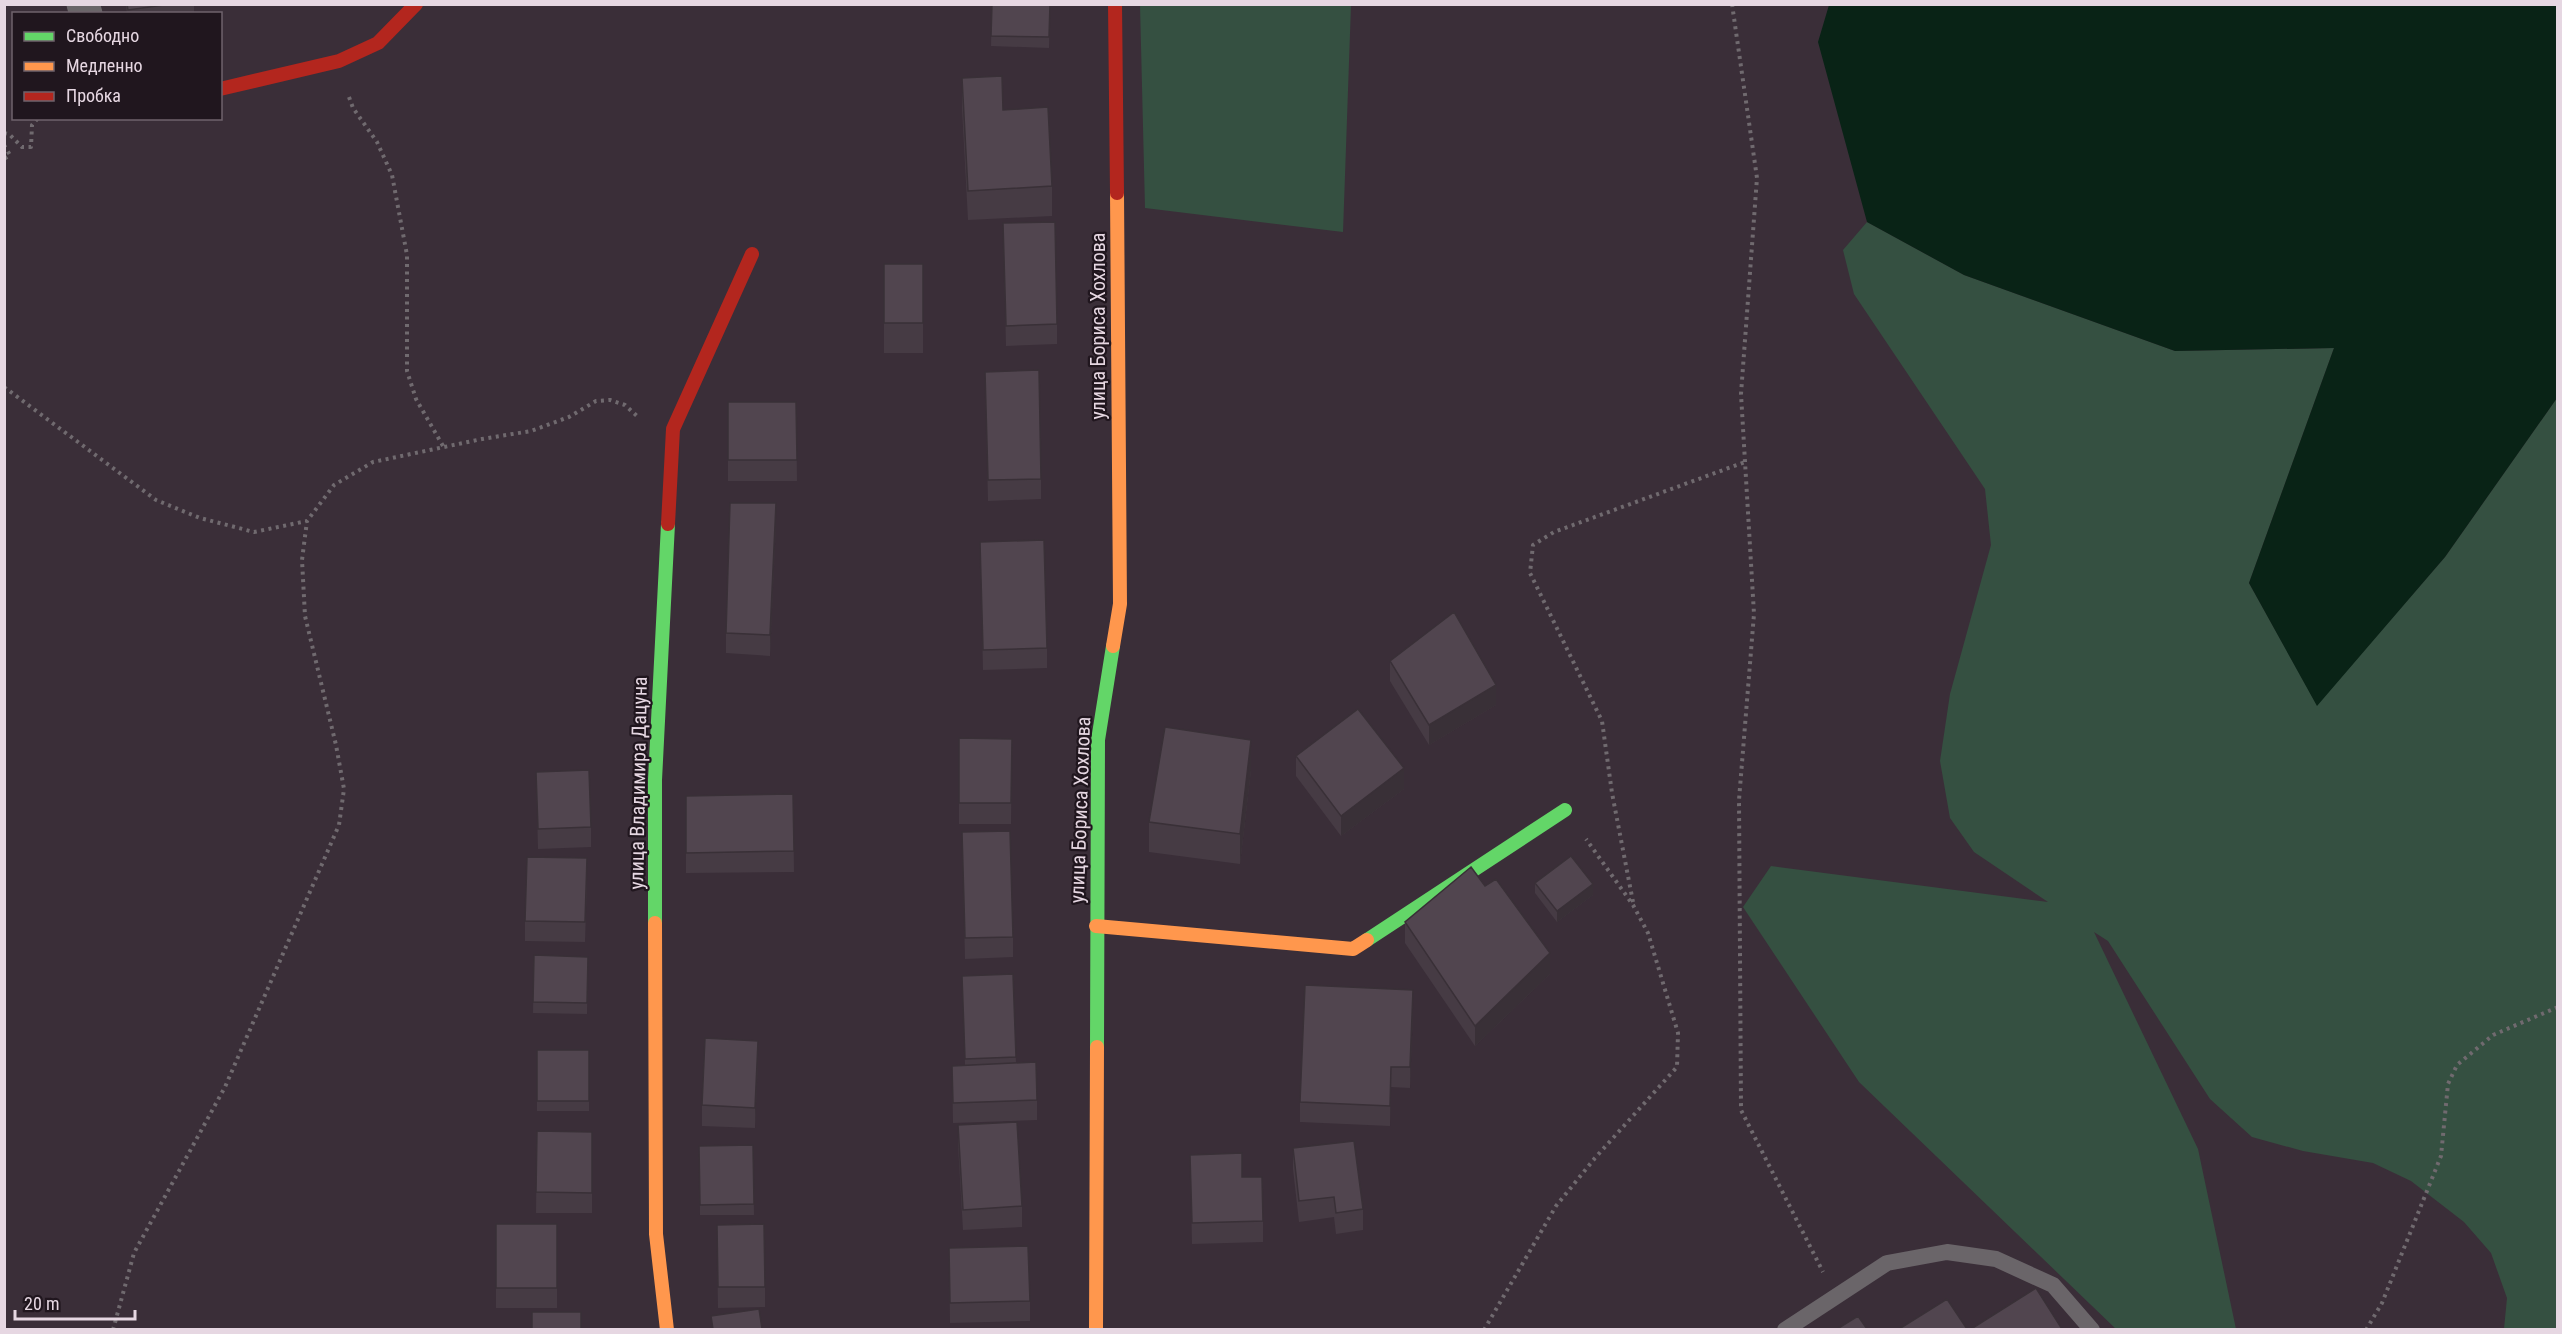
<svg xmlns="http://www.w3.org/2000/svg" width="2562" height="1334" viewBox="0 0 2562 1334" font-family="'Roboto Condensed',sans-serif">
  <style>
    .green { fill: #355041 }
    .water { fill: #092316 }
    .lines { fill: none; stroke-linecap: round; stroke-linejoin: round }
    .path { stroke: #706a6f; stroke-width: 4; stroke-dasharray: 3 4.5; stroke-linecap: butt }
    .lane { stroke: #6a6569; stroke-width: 16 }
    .street { stroke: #6a6569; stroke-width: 33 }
    .fast { stroke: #63d668; stroke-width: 14 }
    .slow { stroke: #ff974d; stroke-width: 14 }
    .jam { stroke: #b3261e; stroke-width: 14 }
    .wall { fill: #463b44 }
    .shaded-wall { fill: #393037 }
    .building { fill: #51454f; stroke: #393037; stroke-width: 1.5 }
    .labels { text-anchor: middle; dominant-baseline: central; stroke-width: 4.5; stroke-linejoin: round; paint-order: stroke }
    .street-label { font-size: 20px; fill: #e6d7e2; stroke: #20161e }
  </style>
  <rect width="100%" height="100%" fill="#3a2e38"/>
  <path class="green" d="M1140,5H1351L1343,232L1145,208Z
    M1867,222L1964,275L2175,351L2334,348L2249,583L2317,705L2445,557L2557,398V1329H2504L2507,1298L2491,1253L2464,1222L2411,1181L2373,1163L2303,1151L2252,1137L2210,1099L2108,941L2094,932L2198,1149L2236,1329H2116L1859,1082L1743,907L1771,866L2048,902L1974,852L1950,818L1940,761L1950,694L1991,545L1985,489L1854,294L1843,250Z"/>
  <path class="water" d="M1829,5H2557V398L2445,557L2317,706L2249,583L2334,348L2175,351L1964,275L1867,222L1818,42Z"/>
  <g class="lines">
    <path class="path" d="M1732,4L1757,178L1741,394L1754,614L1739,800L1741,1110L1823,1272
      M349,97L353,108L377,142L392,175L407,255V371L416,399L443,446
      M4,133L9,134L22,147H31L32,125L38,118
      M4,145L10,155L4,159
      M4,387L156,500L200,518L254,532L307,521L334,485L373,462L482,439L531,431L569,417L596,401L610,400L625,405L638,417
      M1633,902L1612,793L1602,721L1530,573L1533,545L1554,532L1745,462
      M113,1330L134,1253L225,1087L339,825L344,789L336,745L305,616L302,560L307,521
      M1484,1330L1556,1206L1595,1158L1677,1067L1678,1033L1648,933L1633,905L1586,839
      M2366,1330L2382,1303L2441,1156L2448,1084L2457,1065L2493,1035L2558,1007"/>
    <path class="lane" d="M1785,1330L1887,1263L1947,1252L1996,1259L2053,1285L2092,1330"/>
    <path class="street" d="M83,4L86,14"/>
    <path class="fast" d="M655,923V780L668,524
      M1367,940L1565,810
      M1097,1047L1098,740L1113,646"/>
    <path class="slow" d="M1113,646L1120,604L1117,193
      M655,923L656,1234L667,1330
      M1096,926L1353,949L1367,940
      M1096,1330L1097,1047"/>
    <path class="jam" d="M1115,4L1117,193
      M220,89L339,61L378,43L416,4
      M668,524L673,429L752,254"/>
  </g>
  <path class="wall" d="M126,4H194V12L183,14H127Z
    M992,4H1050L1049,48L991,46Z
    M962,78L1003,110L1052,186V216L968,220L962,108Z
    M1003,223L1057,324V344L1006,346Z
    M884,264H923V353H884Z
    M985,372L1041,479V499L988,501Z
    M728,402H796L797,481H728Z
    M776,523L770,656L726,653V633Z
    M980,542L1047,648V668L983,670Z
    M1390,661L1496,705L1429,745L1390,681Z
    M959,738L1012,739L1011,824H959Z
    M1296,756L1404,789L1341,836L1296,776Z
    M1251,770L1240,864L1149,852V822Z
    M536,772L591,827V847L538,849Z
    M793,794L794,872L686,873V796Z
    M962,832L1013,937V957L965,959Z
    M587,878L585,942L525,941V921Z
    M1535,883L1593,895L1557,922L1535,893Z
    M1485,886L1550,974L1475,1046L1405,943V922Z
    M534,955L588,957L587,1014L533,1013Z
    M1013,974L1016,1063L1037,1100V1120L953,1123L952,1066L965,1065L962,976Z
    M1413,1010L1410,1088L1391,1087L1390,1126L1300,1122V1102Z
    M537,1050H589V1111H537Z
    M758,1061L755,1128L702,1126V1105Z
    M958,1125L1022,1206V1227L963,1230L958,1145Z
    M537,1131L592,1132V1213H536Z
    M753,1145L754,1215H700L699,1146Z
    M1293,1148L1363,1209V1230L1336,1234L1334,1217L1299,1222L1293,1169Z
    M1190,1155L1242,1177L1263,1221V1242L1192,1244Z
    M496,1224H557V1308H496Z
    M717,1245L765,1287V1307L718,1308Z
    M949,1248L1030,1301V1321L950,1323Z"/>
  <path class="shaded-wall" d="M776,503V523L770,656V635Z
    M1496,685V705L1429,745V725Z
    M1251,740V770L1240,864V834Z
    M1404,768V789L1341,836V816Z
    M1593,884V895L1557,922V911Z
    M1550,953V974L1475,1046V1026Z
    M1413,990V1010L1410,1088V1067Z
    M758,1041V1061L755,1128V1108Z
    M1391,1067V1087L1390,1126V1106Z"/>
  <path class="building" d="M127,4H171L128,10Z
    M992,4H1050L1049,37L991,36Z
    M1002,76L1003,110L1048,107L1052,186L968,191L962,78Z
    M1055,222L1057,324L1006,326L1003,223Z
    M884,264H923V323H884Z
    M1039,370L1041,479L988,480L985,372Z
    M728,402H796L797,460H728Z
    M730,503H776L770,635L726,633Z
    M1044,540L1047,648L983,650L980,542Z
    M1454,612L1496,685L1429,725L1390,661Z
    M1358,709L1404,768L1341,816L1296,756Z
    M1165,727L1251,740L1240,834L1149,822Z
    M959,738L1012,739L1011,803H959Z
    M589,770L591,827L538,829L536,772Z
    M793,794L794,851L686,853V796Z
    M1010,831L1013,937L965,938L962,832Z
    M1571,856L1593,884L1557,911L1535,883Z
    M527,857L587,858L585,922L525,921Z
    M1471,867L1485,886L1496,879L1550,953L1475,1026L1405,922Z
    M534,955L588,957L587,1003L533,1002Z
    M1013,974L1016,1057L965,1059L962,976Z
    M1305,985L1413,990L1410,1067H1391L1390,1106L1300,1102Z
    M705,1038L758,1041L755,1108L702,1105Z
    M537,1050H589V1101H537Z
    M1036,1062L1037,1100L953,1103L952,1066Z
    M1017,1122L1022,1206L963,1210L958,1125Z
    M537,1131L592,1132V1193L536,1192Z
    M1354,1141L1363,1209L1336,1213L1334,1197L1299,1201L1293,1148Z
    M753,1145L754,1204L700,1205L699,1146Z
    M1242,1153V1177H1262L1263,1221L1192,1223L1190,1155Z
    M496,1224H557V1288H496Z
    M764,1224L765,1287H718L717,1225Z
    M1028,1246L1030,1301L950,1303L949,1248Z
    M2036,1288L2062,1329H1971Z
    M1947,1299L1967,1329H1899Z
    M759,1309L762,1329H713L711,1316Z
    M532,1312H581V1329H532Z
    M1858,1316L1867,1329H1837Z"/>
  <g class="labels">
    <g class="street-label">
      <text transform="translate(1098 326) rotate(-90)">улица Бориса Хохлова</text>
      <text transform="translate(638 783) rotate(-89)">улица Владимира Дацуна</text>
      <text transform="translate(1080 810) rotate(-88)">улица Бориса Хохлова</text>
    </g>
  </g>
  <rect width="2562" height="1334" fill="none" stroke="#e6d7e2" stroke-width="12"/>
  <rect x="12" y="12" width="210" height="108" fill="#20161e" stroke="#6f636c" stroke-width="1.5"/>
  <rect x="24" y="32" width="30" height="9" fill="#63d668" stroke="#6f636c" stroke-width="1.5"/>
  <text x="66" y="42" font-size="18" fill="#e6d7e2">Свободно</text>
  <rect x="24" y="62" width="30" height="9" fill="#ff974d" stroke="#6f636c" stroke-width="1.5"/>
  <text x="66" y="72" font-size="18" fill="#e6d7e2">Медленно</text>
  <rect x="24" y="92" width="30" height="9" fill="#b3261e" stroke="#6f636c" stroke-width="1.5"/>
  <text x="66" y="102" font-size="18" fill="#e6d7e2">Пробка</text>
  <path d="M15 1310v9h120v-9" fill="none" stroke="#e6d7e2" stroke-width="3"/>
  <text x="24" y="1310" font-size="18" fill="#e6d7e2" stroke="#20161e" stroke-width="4.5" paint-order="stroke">20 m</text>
</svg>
